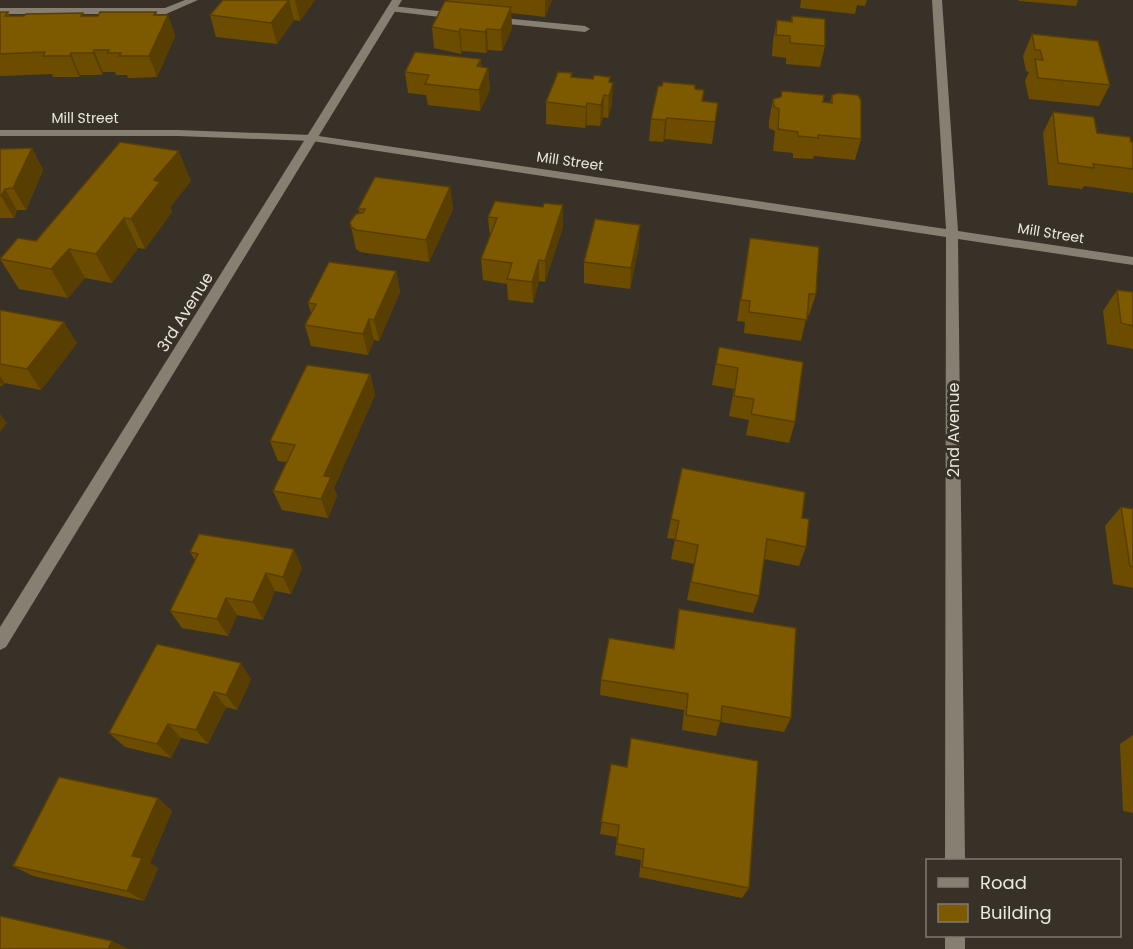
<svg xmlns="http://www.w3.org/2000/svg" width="1133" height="949" viewBox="0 0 1133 949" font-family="Poppins,sans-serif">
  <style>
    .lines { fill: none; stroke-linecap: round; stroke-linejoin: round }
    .service { fill: #867f72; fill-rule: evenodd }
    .minor { fill: #867f72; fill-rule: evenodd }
    .secondary { fill: #867f72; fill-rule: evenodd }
    .wall { fill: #6c4d00 }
    .shaded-wall { fill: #583e00 }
    .building { fill: #7d5900; stroke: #583e00; stroke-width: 1.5 }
    .labels { text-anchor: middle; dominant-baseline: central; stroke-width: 6; stroke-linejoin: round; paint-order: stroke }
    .far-street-label { font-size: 14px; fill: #eae7e0; stroke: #383127 }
    .street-label { font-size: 16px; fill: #eae7e0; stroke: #383127 }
  </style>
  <rect width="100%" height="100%" fill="#383127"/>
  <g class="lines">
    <path class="service" d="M185,0H198L166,14H0V8H165Z
      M392,6L457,13L462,16L457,19L389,11V7Z
      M493,17L585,26L590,29L585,32L490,22V18Z"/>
    <path class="minor" d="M932,0H942L958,231L1133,257V265L958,239L965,860H945L946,237L312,141L178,136H0V130H178L312,135L946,229Z
      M945,936H965V949H945Z"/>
    <path class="secondary" d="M392,0H402L6,647L0,650V627Z"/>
  </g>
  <path class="wall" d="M223,0H315L300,21L294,20L277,44L216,37L210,15Z
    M448,0H552L545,17L511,13L512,28L502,51L488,50L486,53L462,51L461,54L434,48L432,27Z
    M801,0H867L865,6L857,5L855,14L800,8Z
    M1019,0H1078L1076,6L1019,1Z
    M0,12H8L10,16H98L156,12L157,15H168L175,36L157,77L128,78L127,75H116L115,72H103L102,75H80L79,77H53L52,74L0,76Z
    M792,16L825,46L820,67L786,64V58L772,56L773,41L777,20L791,21Z
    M1032,34L1110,85L1099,106L1029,99L1025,81L1029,72L1026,71L1023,56Z
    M481,59V67L488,68L490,89L480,111L428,105L426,95L408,93L405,72Z
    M572,73V77L610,83L612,104L608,118L603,117L600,126L587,125L585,128L546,124V102Z
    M695,89L704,90L702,101L718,103L712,144L665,139L663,142L649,141L651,119Z
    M832,95L861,139L855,160L814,156L813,159L793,158V153L773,151L775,131L769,128V121L773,99L830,103Z
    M1053,112L1097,133L1133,142V193L1084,186L1082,189L1048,185L1043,133Z
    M32,148L43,170L26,210H17L14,218H0V149Z
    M191,181L170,207L172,212L145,249L138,248L112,283L85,278L68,298L19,289L0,259L36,241Z
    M450,187L453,209L429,262L360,252L356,249L350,222L360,214L358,209Z
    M488,217L563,227L545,282L539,281L533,303L508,300L507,284L483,280L481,259L490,236Z
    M750,238L816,294L809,315H807L801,341L744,333L745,322L737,321Z
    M639,246L630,289L584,283V262Z
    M396,271L400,292L379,341L374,340L368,355L311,346L305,325L311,313L308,303Z
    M1117,290L1133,292V349L1107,344L1103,311Z
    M0,310L77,343L41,390L5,383L2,386H0Z
    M719,347L795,422L789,443L746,435L749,420L729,416L734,389L712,385Z
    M370,374L375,395L334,488L337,496L328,518L282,510L273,491L287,462L278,461L270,441Z
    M1121,507L1133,509V588L1113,584L1105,526Z
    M802,518L806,547L799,566L764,559L759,596L753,613L687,600L694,564L671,559L675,539L667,538L671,519Z
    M190,552L302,568L291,594L275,591L263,620L237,615L228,636L182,628L170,611L195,560Z
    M679,609L791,718L784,732L720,722L716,736L682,730L684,710L600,695L601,680L673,649Z
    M157,644L251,679L237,710L226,707L208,744L181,738L171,758L125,747L109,733Z
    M1133,735V813L1123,811L1120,744Z
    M611,764L749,888L742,898L639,877L641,860L615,855L617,837L600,834Z
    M158,798L172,811L150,863L158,868L144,901L33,876L13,866Z"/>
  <path class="shaded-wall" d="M289,0L294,20L277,44L271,23Z
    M295,0H315L300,21Z
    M545,0H552L545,17Z
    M511,7L512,28L502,51L501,30Z
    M156,12L162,28L168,15L175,36L157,77L149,56L154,15Z
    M460,29L462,51L461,54L459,32Z
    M487,29L488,50L486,53L485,32Z
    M94,50L103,72L102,75L93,53Z
    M71,53L80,75L79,77L70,56Z
    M481,59L482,80L477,66Z
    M488,68L490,89L480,111L479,90Z
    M610,77V95L613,83L612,104L608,118L609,82Z
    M604,95L603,117L600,126L601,105Z
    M587,103V125L585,128L586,107Z
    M667,118L665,139L663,142L665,120Z
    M32,148L43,170L26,210L13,188Z
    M179,151L191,181L170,207L172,212L145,249L131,219L154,180Z
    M450,187L453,209L429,262L426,240Z
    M5,189L17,210L14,218L1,196Z
    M563,205V227L545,282V261Z
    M124,218L138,248L112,283L96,254Z
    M640,225L639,246L630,289L631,268Z
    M69,249L85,278L68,298L51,269Z
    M539,260V281L533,303L532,282Z
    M396,271L400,292L379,341L374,320Z
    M369,319L374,340L368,355L363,334Z
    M64,322L77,343L41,390L27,369Z
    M370,374L375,395L334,488L337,496L328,518L321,499L324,476Z
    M0,376L5,383L2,386L0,383Z
    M0,414L7,423L0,432Z
    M294,549L302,568L291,594L283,577Z
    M266,573L275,591L263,620L253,602Z
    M226,598L237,615L228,636L217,619Z
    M241,663L251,679L237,710L226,695Z
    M214,692L226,707L208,744L196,730Z
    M168,724L181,738L171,758L157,744Z
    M158,798L172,811L150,863L158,868L144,901L127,891L132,856Z
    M112,941L129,949H108Z"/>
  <path class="building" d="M223,0H289L271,23L210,15Z
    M445,1L511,7L501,30L487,29L485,32L460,29L459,32L432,27Z
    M0,12H8L5,16H24L26,14L83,13L81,16H98L100,12H156L154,15H168L149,56H119L121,53H107L109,50H94L93,53H71L70,56H43L45,52L0,54Z
    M792,16L825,19V46L790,43V36L776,35L777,20L792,22Z
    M1032,34L1098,41L1110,85L1038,78L1035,59L1043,60L1040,50H1035Z
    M415,52L481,59L477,66L488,68L479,90L425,84L429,75L405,72Z
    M558,72L572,73L571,77L593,79L594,75L610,77L609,82L613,83L609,96L604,95L601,105L587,103L586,107L546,102Z
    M663,82L695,85V89L704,90L702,101L718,103L715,122L667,118L665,120L651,119L658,86H662Z
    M782,91L824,95L823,102L832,103V95L838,93L858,95L861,100V139L818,135V138L798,136V132L778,129L779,109L774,107L773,99L781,97Z
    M1053,112L1094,117L1097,133L1130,137L1131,142H1133V169L1093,164L1094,168L1058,163Z
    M120,142L179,151L154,180L160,182L131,219L124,218L96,254L69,249L51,269L0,259L18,238L36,241Z
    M32,148L13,188L5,189L1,196H0V149Z
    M375,177L450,187L426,240L356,230L351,227L350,222L356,214L363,213L365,209H358Z
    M495,201L543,207L544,203L563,205L545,261L539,260L532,282L507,279L512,263L481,259L497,218L488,217Z
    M595,219L640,225L631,268L584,262Z
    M750,238L819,247L816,294H809L807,320L749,312L750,301L741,300Z
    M329,262L396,271L374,320L369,319L363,334L305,325L316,304L308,303Z
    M1117,290L1133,292V326L1121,323Z
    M0,310L64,322L27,369L0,364Z
    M719,347L803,362L795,422L751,414L754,399L734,396L738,368L716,364Z
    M307,365L370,374L324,476L331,477L321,499L273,491L295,445L270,441Z
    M682,468L805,492L802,518L809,519L806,547L767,539L759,596L691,582L698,545L675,540L679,521L671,519Z
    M1121,507L1133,509V567L1130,566Z
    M199,534L294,549L283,577L266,573L253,602L226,598L217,619L170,611L198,554L190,552Z
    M679,609L796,628L791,718L722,706L721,721L686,715L688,694L601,680L609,638L674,649Z
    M157,644L241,663L226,695L214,692L196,730L168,724L157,744L109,733Z
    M631,738L758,761L749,888L642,867L644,849L617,844L619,825L601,822L611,764L627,767Z
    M59,777L158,798L132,856L142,858L127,891L13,866Z
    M0,916L112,941L108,949H0Z"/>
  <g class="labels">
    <g class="far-street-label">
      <text x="85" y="118">Mill Street</text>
      <text transform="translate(570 161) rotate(8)">Mill Street</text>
      <text transform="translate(1051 233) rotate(9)">Mill Street</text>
    </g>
    <g class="street-label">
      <text transform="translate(185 312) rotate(-58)">3rd Avenue</text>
      <text transform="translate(953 430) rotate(-90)">2nd Avenue</text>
    </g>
  </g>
  <rect x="926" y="859" width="195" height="78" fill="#383127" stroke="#7f7a71" stroke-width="1.5"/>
  <rect x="938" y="878" width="30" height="9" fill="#867f72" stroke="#7f7a71" stroke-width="1.5"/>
  <text x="980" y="889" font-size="18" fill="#eae7e0">Road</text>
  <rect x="938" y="904" width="30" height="18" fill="#7d5900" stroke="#7f7a71" stroke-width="1.5"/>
  <text x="980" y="919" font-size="18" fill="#eae7e0">Building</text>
</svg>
